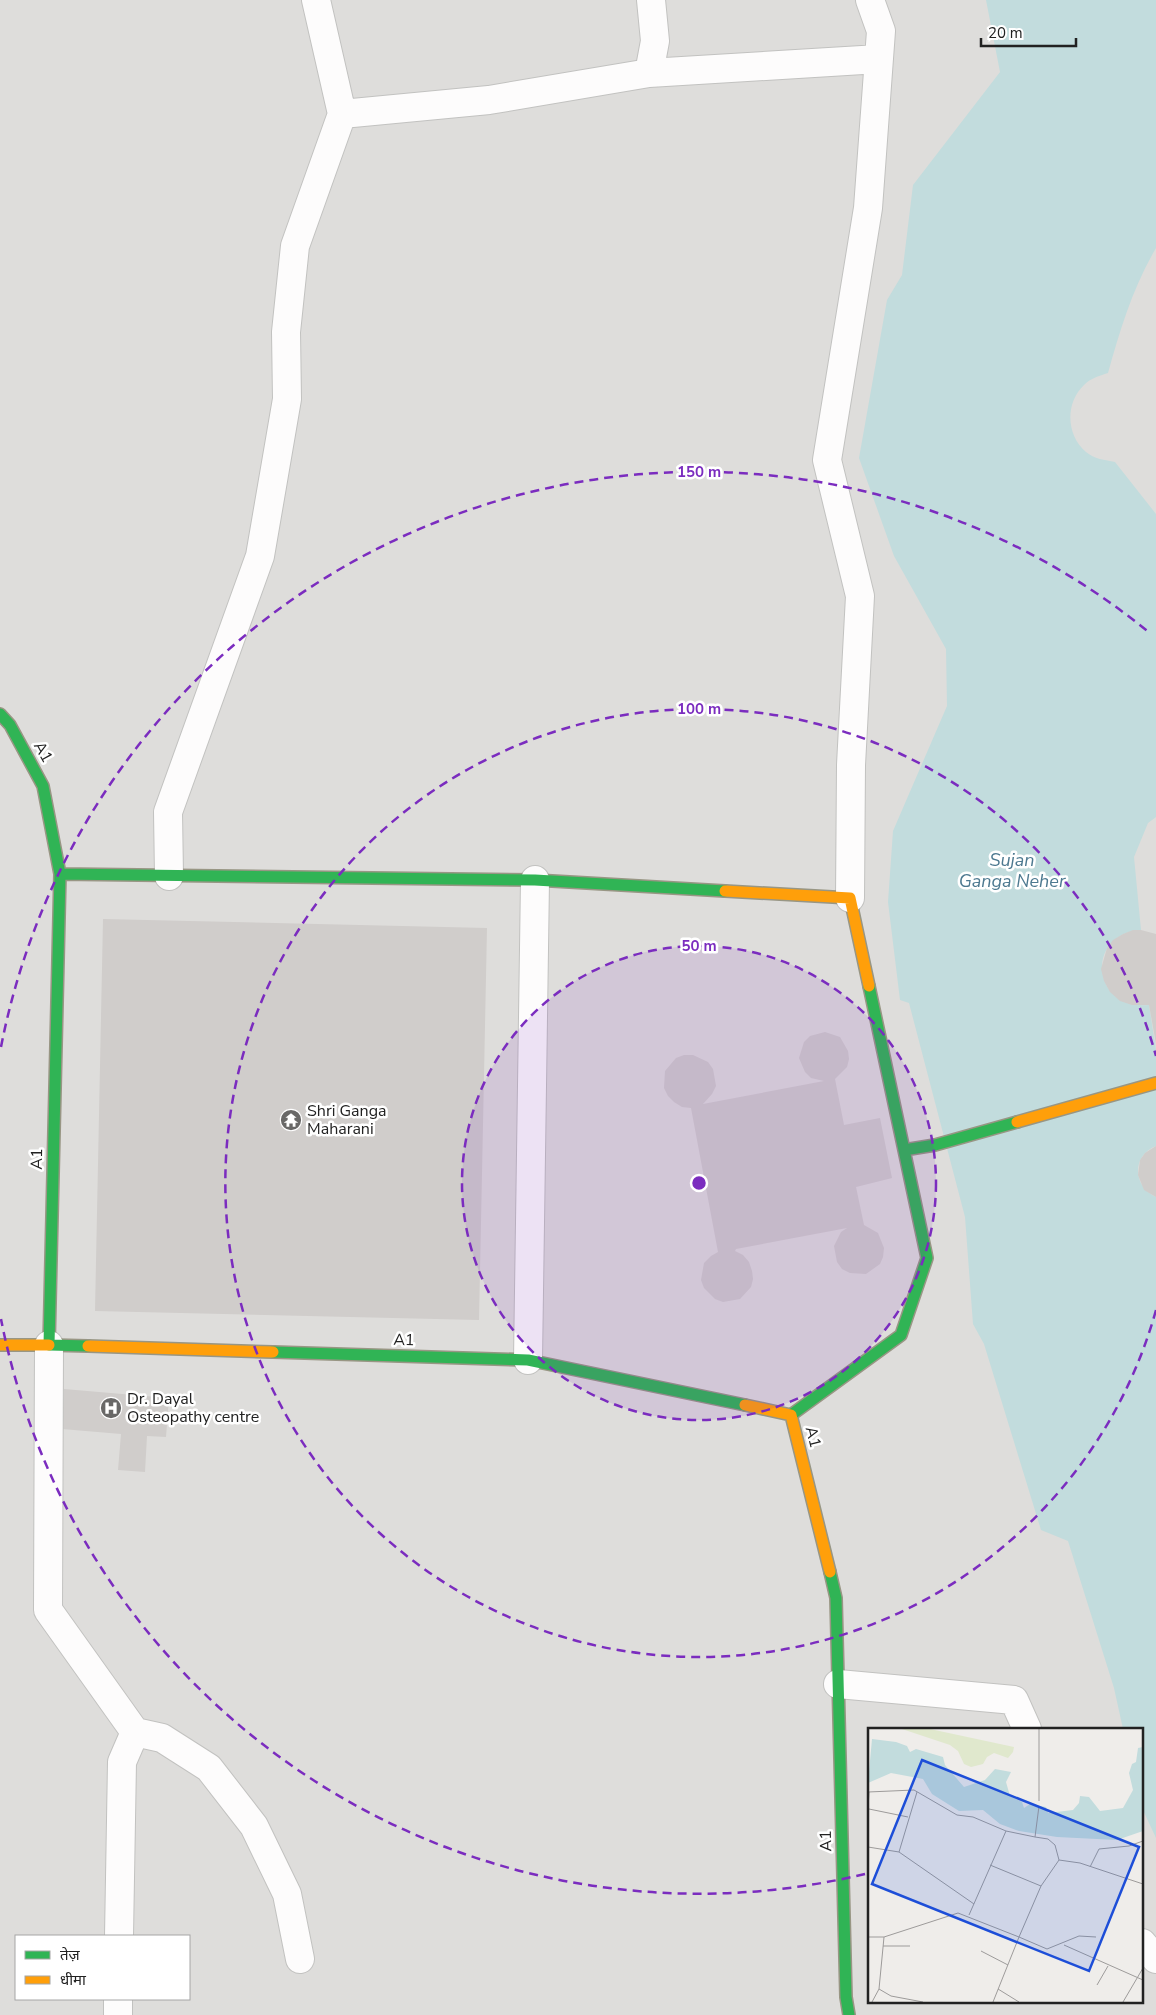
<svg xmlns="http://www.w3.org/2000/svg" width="1156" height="2015" viewBox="0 0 1156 2015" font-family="'Nunito Sans','Noto Sans Devanagari',sans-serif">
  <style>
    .residential { fill: #dedddb; fill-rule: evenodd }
    .water { fill: #c2dcdd }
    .building { fill: #d0cdcb }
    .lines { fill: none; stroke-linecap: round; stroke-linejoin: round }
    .street-casing { stroke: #c2c2c0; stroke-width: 30 }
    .fast-casing { stroke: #989684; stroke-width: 14 }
    .slow-casing { stroke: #989684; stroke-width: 14 }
    .street { stroke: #fdfcfc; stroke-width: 28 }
    .fast { stroke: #30b455; stroke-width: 11 }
    .slow { stroke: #ff9f0a; stroke-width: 11 }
    .ring { fill: none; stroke: #7b2cbf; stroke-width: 2.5; stroke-dasharray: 9 6 }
    .labels { text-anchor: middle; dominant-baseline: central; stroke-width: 5; stroke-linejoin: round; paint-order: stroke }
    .street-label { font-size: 16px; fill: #212121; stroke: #fff }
    .poi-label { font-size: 16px; fill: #212121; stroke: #fff; text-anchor: start }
    .water-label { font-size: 18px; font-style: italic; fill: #4d7990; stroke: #fff }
    .inset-road { fill: none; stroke: #9d9b9a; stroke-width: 1 }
    .view { fill: #1d4ed8; fill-opacity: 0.15; stroke: #1d4ed8; stroke-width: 2.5 }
    .inset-edge { fill: none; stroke: #212121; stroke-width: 2.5 }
    .centre { fill: #7b2cbf; stroke: #fff; stroke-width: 2.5 }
    .ring-label { font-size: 15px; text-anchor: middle; font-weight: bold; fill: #7b2cbf; stroke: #fff; stroke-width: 5; stroke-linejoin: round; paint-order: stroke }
  </style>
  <rect width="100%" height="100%" fill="#efedea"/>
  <path class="residential" d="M0,0H1156V2015H0ZM870,1729H1142V2001H870ZM16,1936H189V1999H16Z"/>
  <path class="water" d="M986,0H1156V248C1133,287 1120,330 1108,373C1099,376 1091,378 1084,385C1065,403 1066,435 1086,452C1094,459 1105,460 1115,462L1156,514V817L1148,823L1134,857L1141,930C1084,934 1092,1011 1149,1005L1156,1050V1146C1131,1156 1133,1187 1156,1197V1838L1142,1808V1729H1123L1114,1688L1068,1541L1041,1530L984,1344L973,1324L965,1217L909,1003L900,1000L888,902L893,831L947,706L946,649L894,556L859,458L887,300L902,275L913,185L1000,72Z"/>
  <path class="building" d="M103,919L487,928L479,1320L95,1311Z
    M1133,930H1141L1156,934V1044L1149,1005H1132L1120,1001L1110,992L1104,981L1101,969L1107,948L1113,940L1123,934Z
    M825,1032L840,1037L848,1051L849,1059L847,1067L835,1079L844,1125L880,1118L892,1178L856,1187L864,1225L878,1233L884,1248L883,1257L880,1264L866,1274L850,1273L842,1269L837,1262L834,1246L841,1232L847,1228L736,1249L735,1251L743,1255L749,1262L752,1271L753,1279L751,1287L740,1299L723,1302L715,1299L704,1288L701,1280L704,1263L711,1256L718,1252L691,1108L682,1107L674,1102L668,1096L664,1088L665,1071L676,1058L684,1055H693L708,1062L713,1069L716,1086L712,1094L703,1104L824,1081L811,1078L805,1072L799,1058L804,1042L810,1036Z
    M1156,1146V1197L1144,1190L1138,1175L1140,1160L1145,1153Z
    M64,1389L169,1398L166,1437L147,1436L145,1472L118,1470L121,1434L62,1429Z"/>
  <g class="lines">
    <g class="street-casing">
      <path id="street" d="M649,73L655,41L651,0
        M342,114L489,100L649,73L879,59
        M169,876L168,812L260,556L287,399L286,332L295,246L342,114L316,0
        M850,898L851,765L860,596L827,460L868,208L881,31L870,0
        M49,1345L48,1610L135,1732L162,1738L209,1768L254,1826L287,1894L300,1959
        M528,1360L535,880
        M838,1684L1014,1700L1027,1729
        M119,1936L122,1762L135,1732
        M1142,1943L1156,1959
        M118,2015V1999"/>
    </g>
    <g class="fast-casing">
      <path id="fast" d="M0,714L10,725L43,786L60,874L49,1345L88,1346
        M60,874L535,880L725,891
        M869,986L904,1150
        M273,1352L528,1360L745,1405
        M791,1415L901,1335L927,1258L904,1150L935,1145L1017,1122
        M830,1572L836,1598L846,1997L849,2015"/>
    </g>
    <g class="slow-casing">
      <path id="slow" d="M725,891L850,898L869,986
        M1017,1122L1156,1083
        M0,1345H49
        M88,1346L273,1352
        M745,1405L791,1415L830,1572"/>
    </g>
    <use href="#street" class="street"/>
    <use href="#fast" class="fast"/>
    <use href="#slow" class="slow"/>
  </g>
  <circle cx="699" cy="1183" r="237" fill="#7b2cbf" fill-opacity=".12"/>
  <g class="ring">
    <circle cx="699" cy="1183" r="237"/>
    <path d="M1156 1310A474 474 0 1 1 1156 1056"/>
    <path d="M865 1874A711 711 0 0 1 1 1319M1 1047A711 711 0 0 1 1151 634"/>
  </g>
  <defs>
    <g id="temple-disc" transform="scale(1.125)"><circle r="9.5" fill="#696867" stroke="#fff"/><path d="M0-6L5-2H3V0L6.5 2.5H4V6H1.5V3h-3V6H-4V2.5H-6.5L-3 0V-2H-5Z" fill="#fff"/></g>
    <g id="hospital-disc" transform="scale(1.125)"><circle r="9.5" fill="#696867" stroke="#fff"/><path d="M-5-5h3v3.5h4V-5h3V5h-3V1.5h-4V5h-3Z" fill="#fff"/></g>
  </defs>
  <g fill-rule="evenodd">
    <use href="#temple-disc" x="291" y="1120"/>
    <use href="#hospital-disc" x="111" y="1408"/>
  </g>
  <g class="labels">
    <g class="street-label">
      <text transform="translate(43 752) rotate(61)">A1</text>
      <text transform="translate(37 1159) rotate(-89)">A1</text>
      <text transform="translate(404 1340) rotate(2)">A1</text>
      <text transform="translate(813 1437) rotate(76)">A1</text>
      <text transform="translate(826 1841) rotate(-91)">A1</text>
    </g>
    <g class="poi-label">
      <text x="307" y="1111">Shri Ganga<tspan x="307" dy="18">Maharani</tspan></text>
      <text x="127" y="1399">Dr. Dayal<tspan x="127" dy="18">Osteopathy centre</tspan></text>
    </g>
    <g class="water-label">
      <text x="1012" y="860">Sujan<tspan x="1012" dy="21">Ganga Neher</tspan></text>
    </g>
  </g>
  <g transform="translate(868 1728)">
    <rect width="275" height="275" fill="#efedea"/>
    <path d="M34,1H62L146,19L145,24L140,30L126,25L119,29L115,36L103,39L96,36L90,23L82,17Z" fill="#e0e8cd"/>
    <path d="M4,11L28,14L39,18L42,24L48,21L75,29L77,37L96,59L117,52L127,41L143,44L138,54L142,68L154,74L156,80L162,76L178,79L180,85L205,82L211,75L212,68L221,69L232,83L255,80L265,62L261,45L264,36L268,34L270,20L275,19V103L249,112L189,109L151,103L132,96L115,82L91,83L64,66L55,51L23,45L0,55Z" fill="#c2dcdd"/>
    <path class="inset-road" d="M171,1V73M0,64L46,62L89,87L105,89L138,103M171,78L167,109L180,111L187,117L191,132M0,81L1,64M1,81L40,89M0,119L31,124L106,176M31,124L49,64M122,137L173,158M222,139L231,121L261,118L275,113M101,187L138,103L167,109M0,209H16L90,185L151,209L173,158L191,132L212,135L275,156M196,217L275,252M15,218H42M113,223L140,237M229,257L240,238M11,261L23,268L55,274M130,261L151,274M4,274L11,261L16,209M125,274L151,209L179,221L211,208L228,209M255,274L275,240"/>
    <path class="view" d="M54,32L271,119L221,243L4,156Z"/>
    <rect width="275" height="275" class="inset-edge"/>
  </g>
  <circle cx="699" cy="1183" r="8" class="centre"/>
  <g class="ring-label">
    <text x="699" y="477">150 m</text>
    <text x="699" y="714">100 m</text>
    <text x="699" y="951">50 m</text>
  </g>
  <rect x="15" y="1935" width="175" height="65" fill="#ffffff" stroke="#a6a6a6"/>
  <rect x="25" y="1951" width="25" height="8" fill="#30b455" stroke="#a6a6a6"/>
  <text x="60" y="1960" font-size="15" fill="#212121">तेज़</text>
  <rect x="25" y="1976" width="25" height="8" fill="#ff9f0a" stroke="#a6a6a6"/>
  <text x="60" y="1985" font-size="15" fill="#212121">धीमा</text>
  <path d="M981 38v8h95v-8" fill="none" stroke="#212121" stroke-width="2.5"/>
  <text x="988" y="38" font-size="15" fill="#212121" stroke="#ffffff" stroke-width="4" paint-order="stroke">20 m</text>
</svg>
